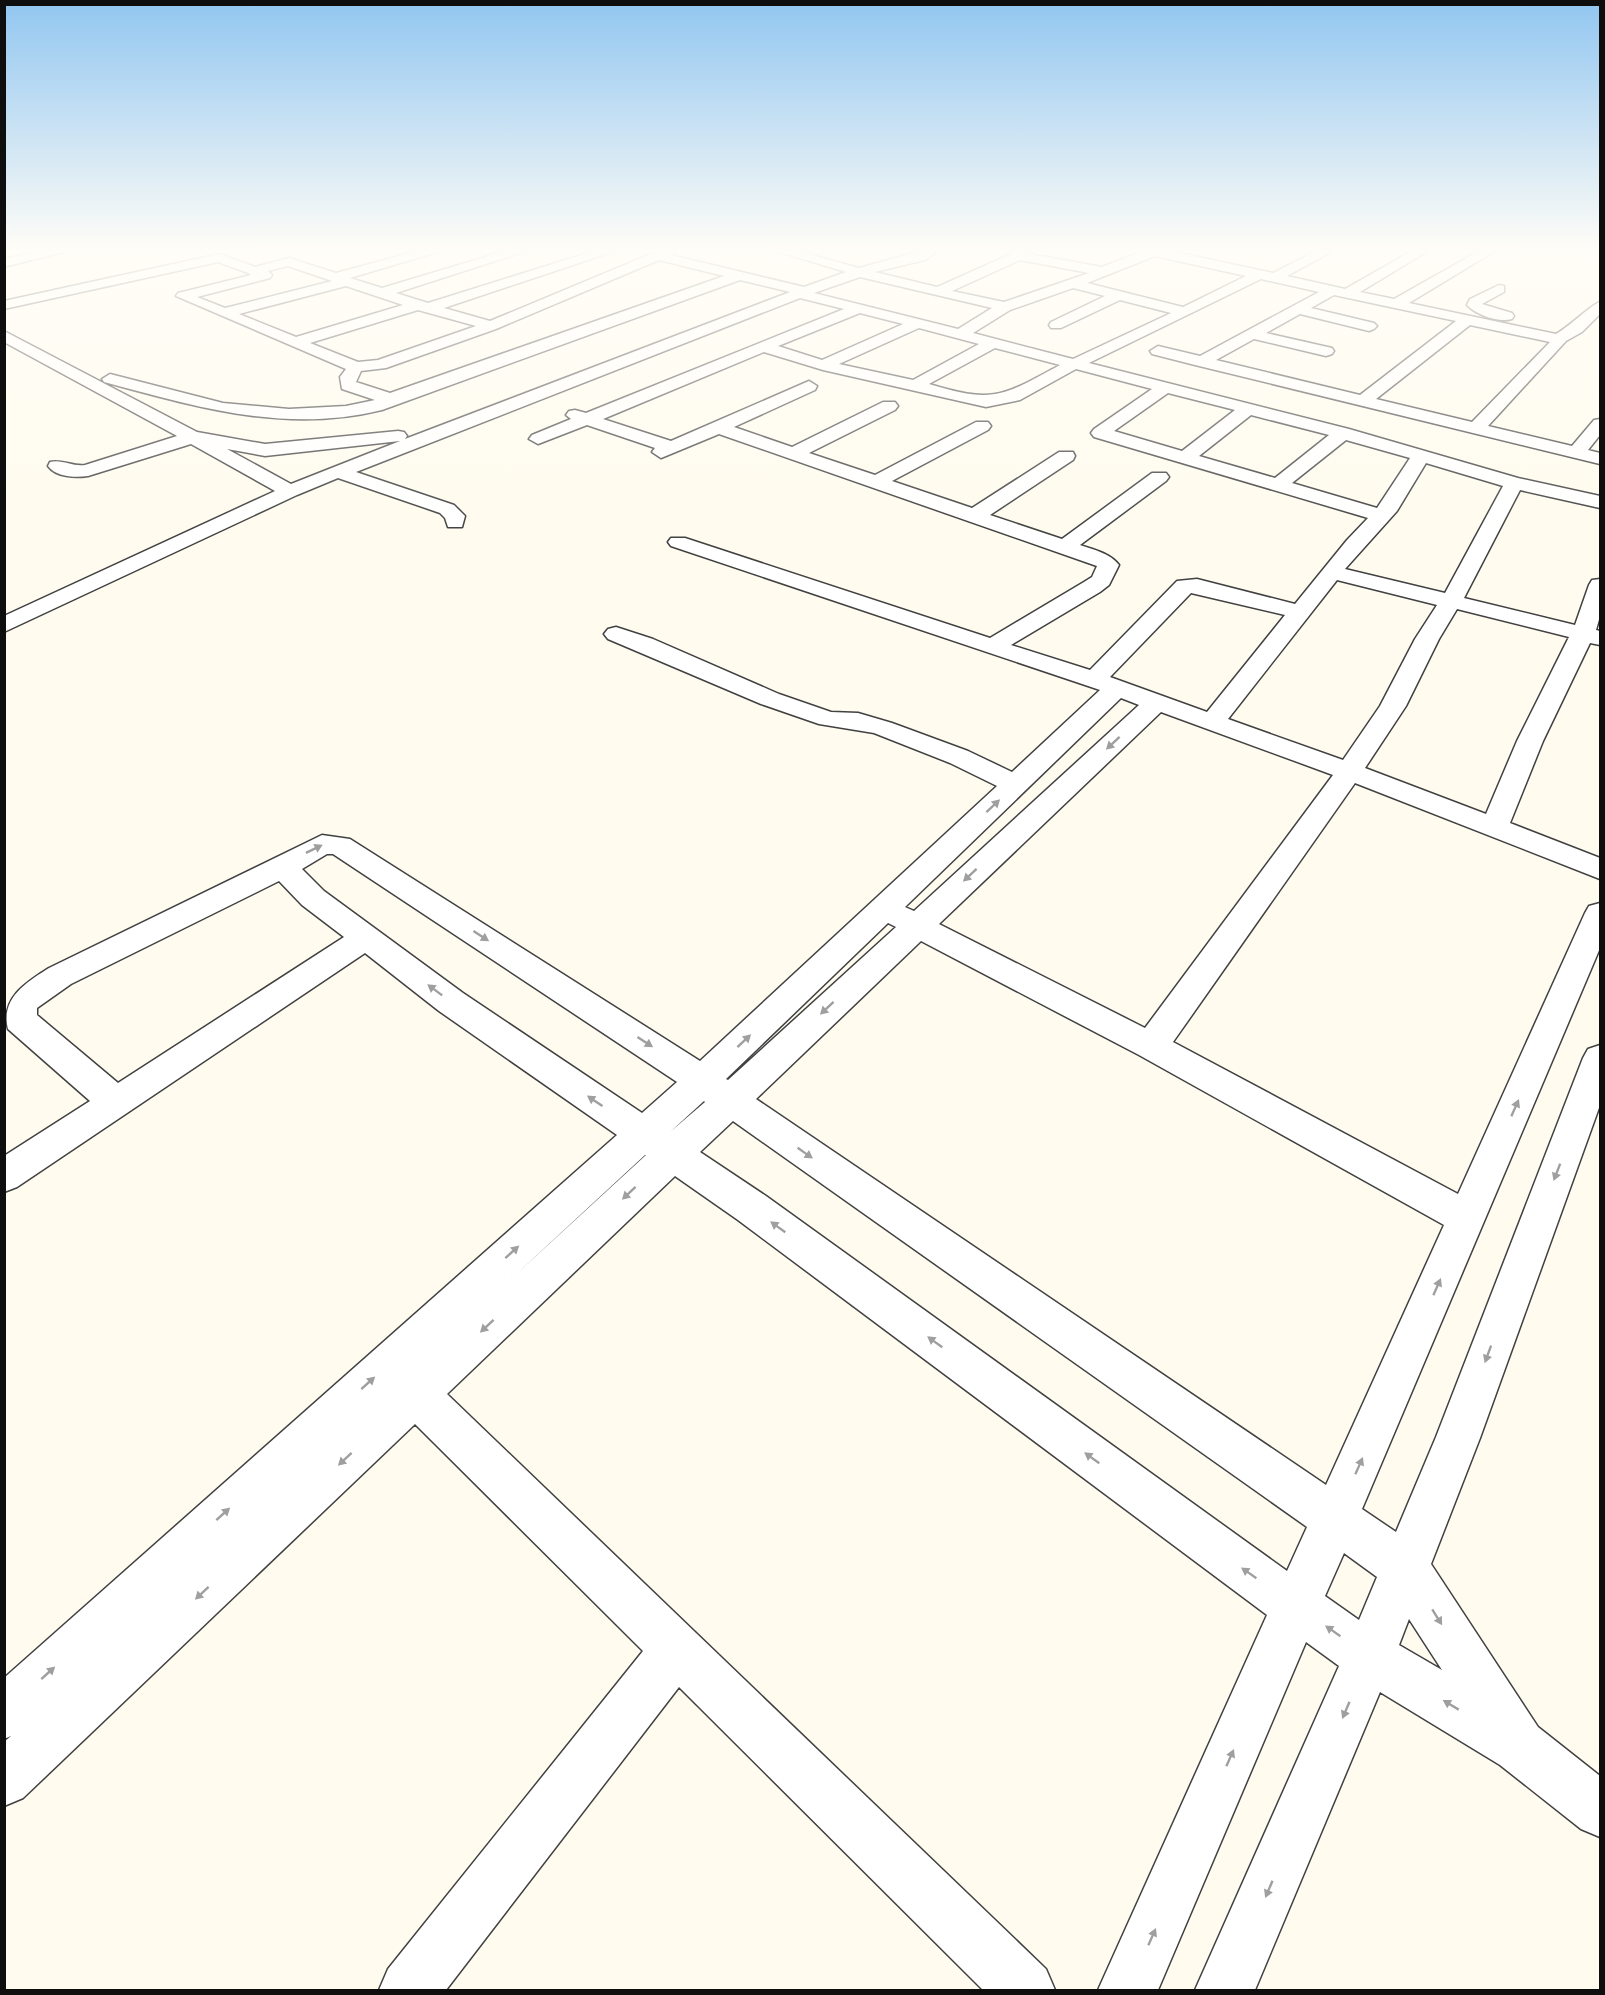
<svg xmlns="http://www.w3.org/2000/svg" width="1605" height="1995" viewBox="0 0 1605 1995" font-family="Bitter,serif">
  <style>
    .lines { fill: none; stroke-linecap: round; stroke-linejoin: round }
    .minor-casing { stroke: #414141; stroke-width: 3 }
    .minor { fill: #fff; fill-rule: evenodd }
    .oneway { fill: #9f9f9f }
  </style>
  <rect width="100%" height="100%" fill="#fffbee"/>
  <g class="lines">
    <g class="minor-casing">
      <path id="minor" d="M41,251H67L4,267V259Z
        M418,251H441L350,278L382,288L505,251H526L396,293L428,303L594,251H615L444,308L490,321L658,251H676L671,255L804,287L846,272L776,251H798L859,268L921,251H937L925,260L875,272L937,287L1011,254L1008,251H1029L1030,254L1102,267L1143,251H1170L1273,273L1316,251H1333L1287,276L1345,289L1412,251H1428L1360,292L1394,299L1479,251H1495L1409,303L1556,334C1569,327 1592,304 1600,302V314L1582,332L1566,341L1488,426L1572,446L1594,420L1600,419V435L1588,450L1600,453V464L1195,365L1152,354L1150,351L1158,346L1200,356L1319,292L1261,279L1089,363L1349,429L1518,478L1600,496V508L1520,490L1464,598L1575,625L1589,585L1592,580L1600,579V616L1596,630L1600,631V645L1590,643L1543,741L1510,823L1600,858V879L1355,783L1173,1042L1458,1194L1585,913L1589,906L1600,903V948L1362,1509L1396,1532L1436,1437L1583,1058L1588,1049L1600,1045V1105L1480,1438L1431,1564L1538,1727L1600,1776V1837L1581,1829L1500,1765L1380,1692L1255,1990H1195L1339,1666L1306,1642L1158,1990H1098L1267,1615L738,1220L675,1176L447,1394L1046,1969L1055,1990H983L679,1687L446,1990H379L388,1969L643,1651L415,1424L23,1798L4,1806V1742L11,1736L4,1739V1678L617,1135L439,1011L365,953L17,1187L4,1192V1156L90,1101L8,1029C0,998 27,982 49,968L322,835L350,839L700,1061L997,786L950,763L874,733L819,724L761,704L608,639L604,634L608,629L616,627L653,639L779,694L831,712L858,713L892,723L968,751L1012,772L1100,690L671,546L668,542L671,538H685L990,638L1084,582L1092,577L1097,566L1094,565L719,434L661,458L652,452L655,448L587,425L538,444L529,439L532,435L571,419L566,415L569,411L575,410L586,413L844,309L800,298L356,472L454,505L465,516L462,527H448L445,518L440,513L338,478L297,495L4,632V616L275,491L191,444L88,476C75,478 56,477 48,466L50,462C62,459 73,467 85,465L177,436L4,342V331L197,432L265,444L398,431L404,432L407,436L405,439L790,292L740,280L382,410C285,434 197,407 104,382L102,379L110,374L223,403L289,409L346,406L375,400L342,389L340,377L346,369L176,296L178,293L251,275L248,273L218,262L4,309V301L219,254L255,267L289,258L336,273ZM1155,256L1246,276L1183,307L1087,283ZM659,260L724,276L390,393L356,382L361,371L386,368L496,329ZM1020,260L1089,273L1004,302L952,291ZM288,266L332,281L225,308L197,297L270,278L272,275L268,271ZM860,277L992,308L958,329L814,293ZM346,286L403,305L296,337L239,314ZM1073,288L1105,296L1051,322L1049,325L1051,328H1061L1120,300L1171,313L1073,359L973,333L1010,310ZM1334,295L1456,321L1360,395L1216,360L1254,339L1326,356L1332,354L1334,351L1332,348L1266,333L1300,314L1369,331L1374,329L1377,326L1374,323L1311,308ZM418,310L476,326L378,360L358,362L310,343ZM860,313L903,324L822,360L778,346ZM1470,325L1550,342L1472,422L1376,399ZM919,328L979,344L913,380L839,364ZM995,348L1060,365C1002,396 995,404 929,384ZM764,352L823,370L986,407L1020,400L1076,369L1152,389L1094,429L1091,433L1094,437L1368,518L1347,540L1295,604L1197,579L1177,581L1090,670L1011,645L1100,592L1109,585L1119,565C1110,553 1094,550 1080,545L1166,481L1169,477L1166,473H1152L1062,539L990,515L1073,460L1075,456L1073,452H1059L972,508L892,481L988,430L991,426L988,422H976L875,475L809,453L895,410L898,406L895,402H883L792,447L734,427L815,390L817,386L809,381L671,441L603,419ZM1168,393L1235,410L1182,451L1114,431ZM1251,415L1329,435L1275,478L1199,456ZM1346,440L1410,458L1377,508L1292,483ZM400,441L291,484L227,449L265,456ZM1426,463L1503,486L1445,593L1345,569L1397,511ZM1337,580L1437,605L1415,639L1380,706L1343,760L1228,719ZM1191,593L1285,615L1207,712L1110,677ZM1457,609L1569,637L1517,741L1486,814L1365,768L1406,706L1439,639ZM1121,698L1139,705L914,911L905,907ZM1161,712L1333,775L1145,1028L939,924ZM327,854H333L677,1082L642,1113L463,993L324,891L302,869ZM279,881L302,905L344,937L118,1083L37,1015V1008L71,984ZM888,923L896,927L728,1080L726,1079ZM921,941L1139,1055L1444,1225L1326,1485L756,1099ZM704,1101L705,1102L670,1132ZM733,1121L1307,1527L1287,1571L766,1196L700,1152ZM645,1155H646L511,1279ZM1344,1553L1377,1577L1359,1620L1325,1596ZM1409,1619L1442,1670L1399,1645Z
        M1499,285L1504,286V292L1482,304L1512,313L1514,316L1512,319C1499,323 1476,315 1467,305L1470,299Z"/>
    </g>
    <use href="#minor" class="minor"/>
  </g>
  <defs><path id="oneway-solid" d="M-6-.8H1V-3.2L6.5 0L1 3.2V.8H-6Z" transform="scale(1.5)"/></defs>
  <g class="oneway">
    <use href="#oneway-solid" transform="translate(1113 743) rotate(137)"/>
    <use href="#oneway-solid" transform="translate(993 806) rotate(-43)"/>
    <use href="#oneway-solid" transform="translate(314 849) rotate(-26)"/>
    <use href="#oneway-solid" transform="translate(970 875) rotate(137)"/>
    <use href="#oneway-solid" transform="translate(481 936) rotate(33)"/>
    <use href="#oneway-solid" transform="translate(435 990) rotate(-143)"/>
    <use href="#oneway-solid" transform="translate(827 1008) rotate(137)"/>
    <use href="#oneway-solid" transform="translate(744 1041) rotate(-43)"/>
    <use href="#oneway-solid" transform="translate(645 1042) rotate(33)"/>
    <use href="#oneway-solid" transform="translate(595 1101) rotate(-146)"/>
    <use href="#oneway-solid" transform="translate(1515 1108) rotate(-66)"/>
    <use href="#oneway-solid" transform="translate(805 1153) rotate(35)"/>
    <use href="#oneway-solid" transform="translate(1557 1172) rotate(111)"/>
    <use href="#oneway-solid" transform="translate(629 1193) rotate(137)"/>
    <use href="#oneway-solid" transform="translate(778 1227) rotate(-144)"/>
    <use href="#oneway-solid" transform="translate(512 1252) rotate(-42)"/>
    <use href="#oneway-solid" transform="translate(1437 1287) rotate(-66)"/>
    <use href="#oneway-solid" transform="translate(487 1326) rotate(137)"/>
    <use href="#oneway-solid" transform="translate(935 1342) rotate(-144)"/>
    <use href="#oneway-solid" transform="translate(1488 1354) rotate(110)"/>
    <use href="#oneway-solid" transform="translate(368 1383) rotate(-42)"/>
    <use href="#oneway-solid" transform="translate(1092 1458) rotate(-144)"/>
    <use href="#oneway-solid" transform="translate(345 1459) rotate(137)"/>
    <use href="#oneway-solid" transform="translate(1359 1466) rotate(-66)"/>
    <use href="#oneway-solid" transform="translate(223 1514) rotate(-42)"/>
    <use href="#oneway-solid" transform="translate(1249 1573) rotate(-145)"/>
    <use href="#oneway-solid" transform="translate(202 1593) rotate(137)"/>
    <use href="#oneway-solid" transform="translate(1437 1617) rotate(58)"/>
    <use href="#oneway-solid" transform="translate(1333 1631) rotate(-145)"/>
    <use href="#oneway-solid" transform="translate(48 1673) rotate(-42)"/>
    <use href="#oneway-solid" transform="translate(1451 1705) rotate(-149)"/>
    <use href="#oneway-solid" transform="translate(1346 1710) rotate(113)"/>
    <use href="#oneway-solid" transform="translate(1230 1758) rotate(-66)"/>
    <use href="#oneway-solid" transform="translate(1269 1889) rotate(113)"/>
    <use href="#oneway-solid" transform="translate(1152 1937) rotate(-66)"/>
  </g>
  <linearGradient id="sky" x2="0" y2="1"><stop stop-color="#91c6f0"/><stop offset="0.47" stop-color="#fffdf7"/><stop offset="1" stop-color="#fffdf7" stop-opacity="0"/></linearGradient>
  <rect width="1605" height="531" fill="url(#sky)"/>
  <rect width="1605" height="1995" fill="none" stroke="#0e0e0e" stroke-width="12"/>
</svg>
